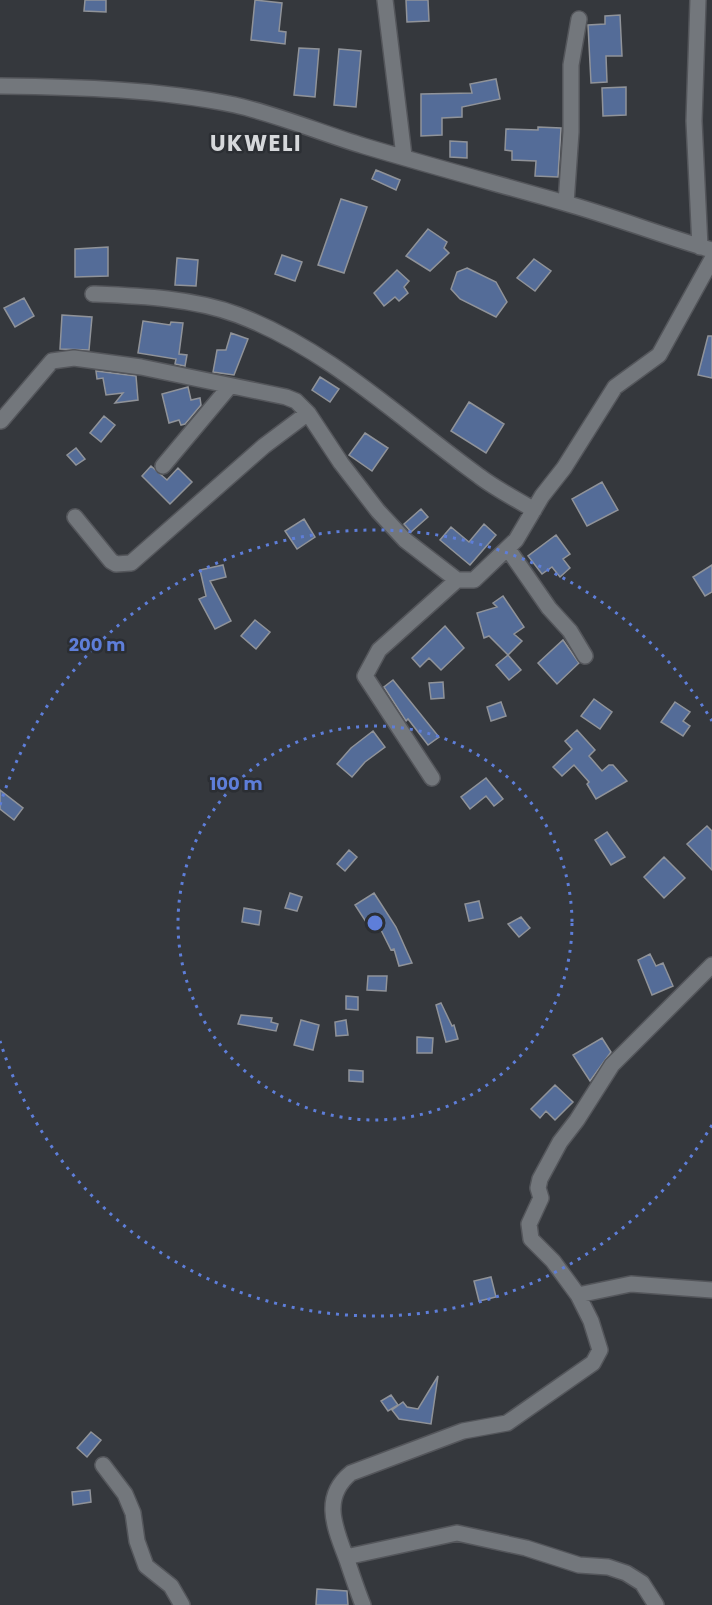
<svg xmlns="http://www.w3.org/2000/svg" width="712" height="1605" viewBox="0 0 712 1605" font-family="Poppins,sans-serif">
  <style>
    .building { fill: #546c98; stroke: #909399; stroke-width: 1.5 }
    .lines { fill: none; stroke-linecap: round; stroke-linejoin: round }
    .minor-casing { stroke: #54565b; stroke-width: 18 }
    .minor { stroke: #73777c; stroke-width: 15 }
    .ring { fill: none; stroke: #5e7ed9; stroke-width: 3; stroke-dasharray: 3 6 }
    .labels { text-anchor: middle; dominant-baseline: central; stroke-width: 5; stroke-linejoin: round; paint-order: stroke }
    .district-label { font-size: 22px; font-weight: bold; letter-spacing: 1.5px; fill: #d6d8db; stroke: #2b2e33 }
    .centre { fill: #5e7ed9; stroke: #2b2e33; stroke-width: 3 }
    .ring-label { font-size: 18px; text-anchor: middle; font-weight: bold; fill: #5e7ed9; stroke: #2b2e33; stroke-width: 5; stroke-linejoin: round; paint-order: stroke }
  </style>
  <rect width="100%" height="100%" fill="#35383d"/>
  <path class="building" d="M85,0H106V12L84,11Z
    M255,0L282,3L279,31L286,32L285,44L251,40Z
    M406,0H428L429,21L407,22Z
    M620,15L622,56H606L607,82L591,83L588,25L605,24V16Z
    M299,48L319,49L315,97L294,95Z
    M339,49L361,51L356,107L334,105Z
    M496,79L500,99L462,107V117L442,118V135L421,136V94L472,93L470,84Z
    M626,87V115L603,116L602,88Z
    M538,127L561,128L558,177L535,176L536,161L512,160V151L505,150L506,129L538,130Z
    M450,141L467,142V158L450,157Z
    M376,170L400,180L396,190L372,179Z
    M341,199L367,207L344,273L318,265Z
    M428,229L447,242L444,248L449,253L430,271L406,256Z
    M108,247V276L75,277V249Z
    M282,255L302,262L295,281L275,274Z
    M177,258L198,260L196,286L175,285Z
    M534,259L551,271L535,291L517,278Z
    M467,268L496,282L507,302L496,317L460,299L451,289L457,272Z
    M397,270L409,281L404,287L408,293L399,301L395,297L384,306L374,293Z
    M24,298L34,316L15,327L4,308Z
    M62,315L92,317L89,350L60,349Z
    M143,321L170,325L171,322L183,323L179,354L187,355L185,366L175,364L176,359L138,353Z
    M231,333L248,339L234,375L213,372L217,350H226Z
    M708,336H712V378L698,375Z
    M96,371L136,376L138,400L115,403L123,393L106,395L103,378L97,379Z
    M320,377L339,389L330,402L312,390Z
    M188,387L191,400L200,398L201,405L185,424L181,425L179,420L169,423L162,394Z
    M469,402L504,424L486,453L451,431Z
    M104,416L115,425L101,442L90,433Z
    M365,433L388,448L372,471L349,455Z
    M76,448L85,459L76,465L67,455Z
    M151,466L167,480L178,468L192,482L170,504L142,476Z
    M602,482L618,510L587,526L572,499Z
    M421,509L428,517L411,532L404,524Z
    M304,519L315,537L297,549L285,531Z
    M484,524L496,535L470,565L440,540L451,527L469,542Z
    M556,535L570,554L563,559L570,568L560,577L552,567L542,574L528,556Z
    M223,565L226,577L210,581L231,621L215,629L199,599L206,596L200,570Z
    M712,565V592L705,596L693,577Z
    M503,596L524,627L514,634L522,641L508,655L489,636L484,638L477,613L497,607L493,603Z
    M255,620L270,632L256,649L241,636Z
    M445,626L464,648L441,670L429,658L420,667L412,658Z
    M563,640L579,663L557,684L538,663Z
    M508,655L521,670L509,680L496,665Z
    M393,680L439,737L428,745L408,719L406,721L384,687Z
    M443,682L444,698L431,699L429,683Z
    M594,699L612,712L600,729L581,716Z
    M501,702L506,716L491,721L487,707Z
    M675,702L690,712L683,721L690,726L683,736L661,722Z
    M577,730L595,750L589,756L602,771L609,765H613L627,781L596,799L587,784L589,782L574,765L562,776L553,767L572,749L565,741Z
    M373,731L385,747L365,762L352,777L337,764L351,748Z
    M486,778L503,799L494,806L486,796L470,809L461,797Z
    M0,790L23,808L14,820L0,809Z
    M707,826L712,831V870L687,844Z
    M607,832L625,857L611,865L595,840Z
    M349,850L357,857L345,871L337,864Z
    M664,857L685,878L664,898L644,877Z
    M290,893L302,897L297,911L285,908Z
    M374,893L396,927L412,963L399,966L394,949L391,950L376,920L368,925L355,905Z
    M479,901L483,918L469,921L465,904Z
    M244,908L261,911L259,925L242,922Z
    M521,917L530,928L519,937L508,924Z
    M650,954L656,966L663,963L673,986L652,995L638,960Z
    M368,976H387L386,991L367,990Z
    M346,996L358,997V1010L346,1009Z
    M441,1003L452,1026L454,1025L458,1039L446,1042L436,1005Z
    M241,1015L272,1018L271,1022L278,1024L276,1031L238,1024Z
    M301,1020L319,1025L313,1050L294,1045Z
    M346,1020L348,1035L336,1036L335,1022Z
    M417,1037L433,1038L432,1053H417Z
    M602,1038L611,1052L590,1081L573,1055Z
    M349,1070L363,1071V1082L349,1081Z
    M555,1085L573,1102L555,1120L546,1111L540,1118L531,1109Z
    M491,1277L496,1297L479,1301L474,1281Z
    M438,1376L431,1424L399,1419L392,1410L403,1402L407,1407L418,1409Z
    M391,1395L398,1405L388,1411L381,1401Z
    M91,1432L101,1440L87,1457L77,1448Z
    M90,1490L91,1502L73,1505L72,1492Z
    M317,1589L347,1591L348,1605H316Z"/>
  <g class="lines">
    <g class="minor-casing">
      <path id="minor" d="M385,0L404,156
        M698,0L694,121L700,247
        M0,86C78,87 158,89 235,105C279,115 321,133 364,146C431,166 498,184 565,203C615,217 663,236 712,250
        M566,203L571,132V65L579,19
        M93,294C140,296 193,298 238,315C330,350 400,419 479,476C496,489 516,499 534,510
        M1,421L52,361L74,358L141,367L286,397L296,401L308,413
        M163,466L230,386
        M75,517L111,561L116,564L131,563L264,446L308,413L341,463L378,511L405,540L457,580H474L516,540L542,496L564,468L615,387L659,355L712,259
        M508,549L549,608L570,631L585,656
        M432,778L365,676L379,650L457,580
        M578,1295L631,1284L712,1290
        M103,1465L125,1494L133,1513L137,1541L146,1566L171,1586L182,1605
        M346,1557L457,1533L526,1548L579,1565L608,1567L626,1573L642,1583L656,1605
        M363,1605C357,1590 352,1575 347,1560C336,1530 320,1498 351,1473L463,1431L507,1423L593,1363L600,1350L591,1321L578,1295L553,1261L531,1239L529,1224L541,1198L538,1188L540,1179L560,1142L577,1120L612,1065L712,965"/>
    </g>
    <use href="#minor" class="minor"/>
  </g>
  <g class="ring">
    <circle cx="375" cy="923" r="197"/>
    <path d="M712 1125A393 393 0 0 1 0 1041M0 805A393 393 0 0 1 712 721"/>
  </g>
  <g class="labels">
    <g class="district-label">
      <text x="256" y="143">UKWELI</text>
    </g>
  </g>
  <circle cx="375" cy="923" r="9" class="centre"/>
  <g class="ring-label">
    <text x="97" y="651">200 m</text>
    <text x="236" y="790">100 m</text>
  </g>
</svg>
